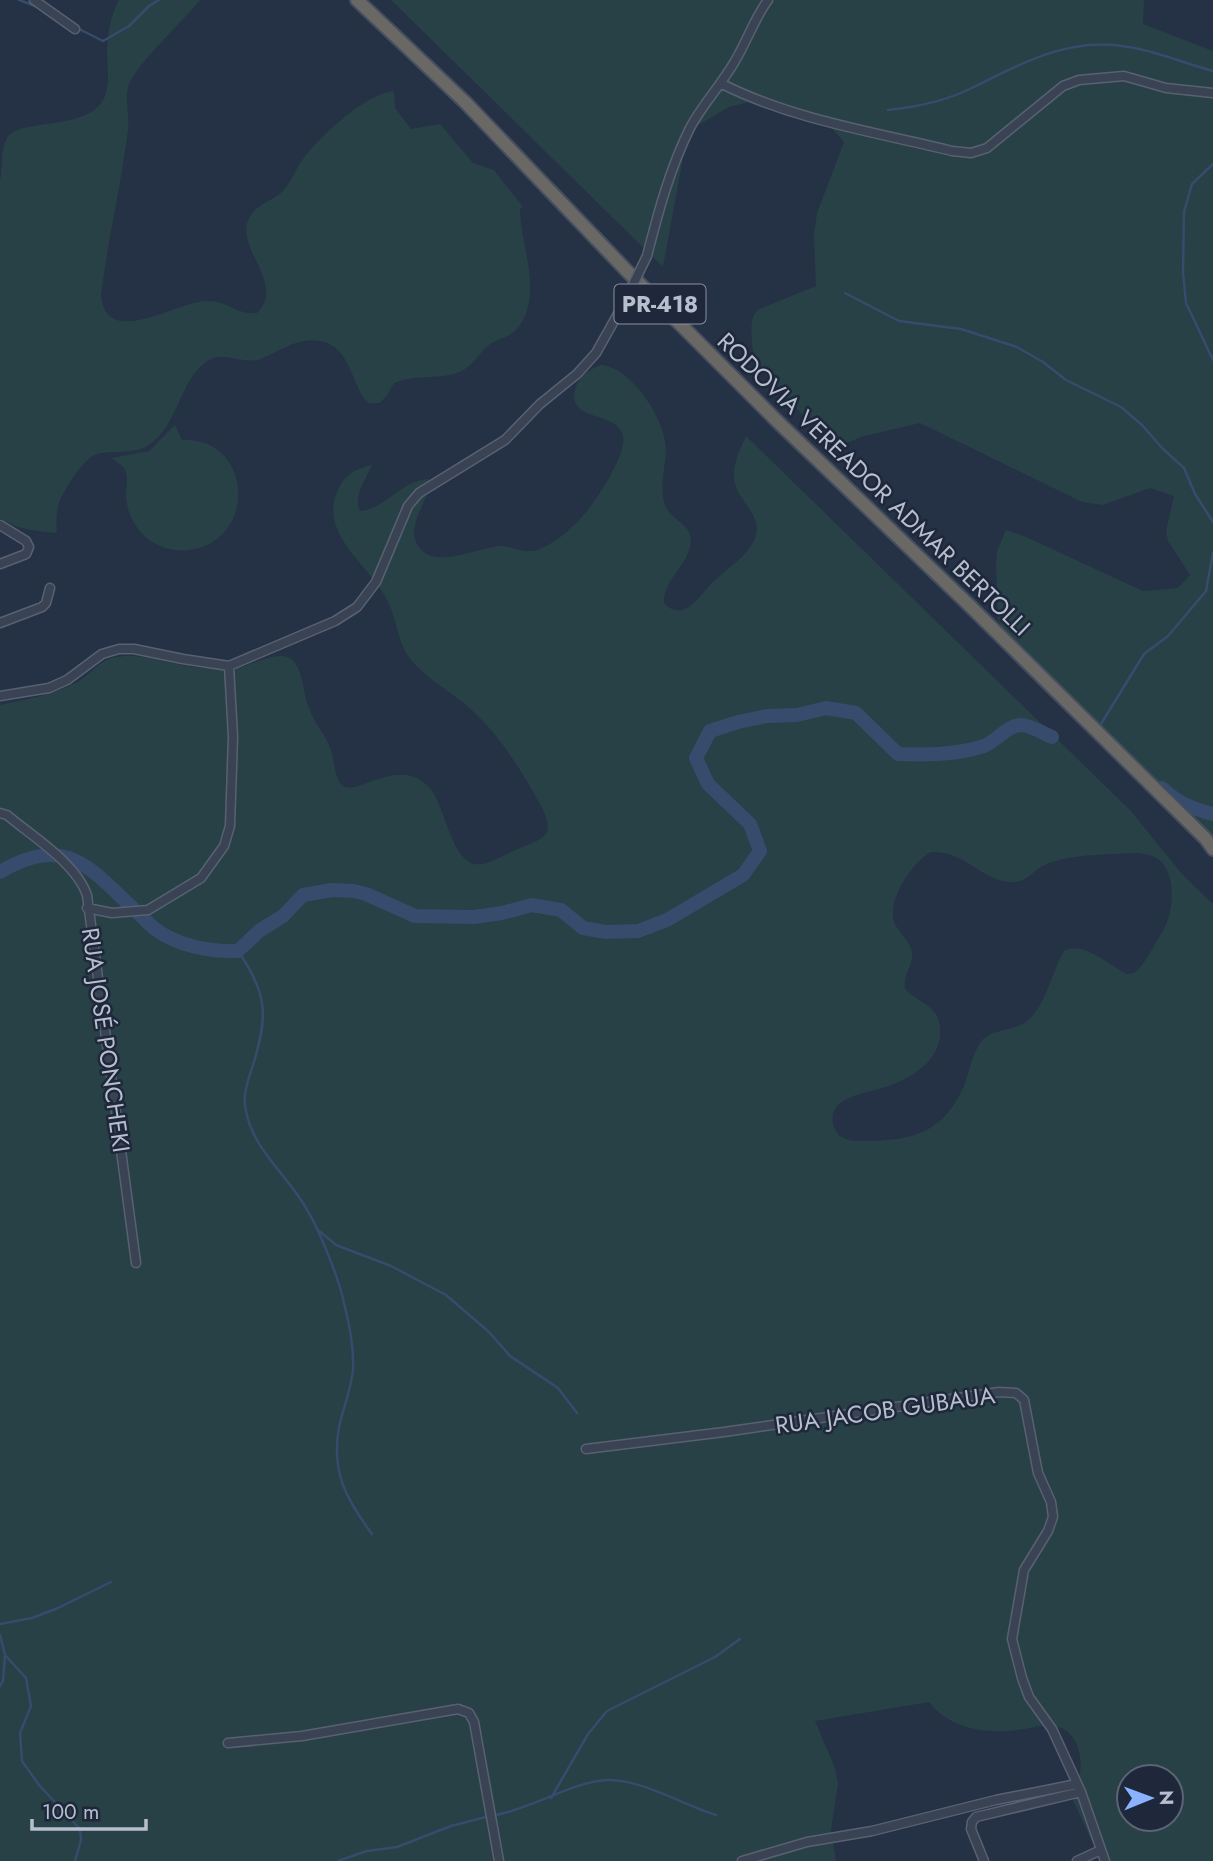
<svg xmlns="http://www.w3.org/2000/svg" width="1213" height="1861" viewBox="0 0 1213 1861" font-family="Jost,sans-serif">
  <style>
    .green { fill: #274146; fill-rule: evenodd }
    .lines { fill: none; stroke-linecap: round; stroke-linejoin: round }
    .stream { stroke: #374b6d; stroke-width: 2.5 }
    .river { stroke: #374b6d; stroke-width: 14 }
    .minor-casing { stroke: #586172; stroke-width: 11 }
    .trunk-casing { stroke: #444e5f; stroke-width: 16 }
    .minor { stroke: #394354; stroke-width: 8 }
    .trunk { stroke: #696865; stroke-width: 12 }
    .minor-bridge-casing { stroke: #586172; stroke-width: 11; stroke-linecap: butt }
    .minor-bridge { stroke: #394354; stroke-width: 8 }
    .labels { text-anchor: middle; dominant-baseline: central; stroke-width: 5; stroke-linejoin: round; paint-order: stroke }
    .shield { fill: #1e283a; stroke: #8991a2; stroke-width: 2 }
    .shield-label { font-size: 23px; font-weight: bold; fill: #b7bece }
    .street-label { font-size: 24px; fill: #b7bece; stroke: #1e283a }
  </style>
  <rect width="100%" height="100%" fill="#253145"/>
  <path class="green" d="M119,0H200C181,24 143,57 130,82C123,96 130,114 128,130C121,185 108,240 101,295C106,350 175,302 206,301C229,300 234,315 257,313C285,285 240,253 247,223C252,205 269,203 282,192C292,182 296,167 305,156C324,133 365,94 394,91L395,108L411,129L440,124L473,163L494,170L523,207L520,209C520,246 545,295 517,329C510,337 497,339 489,345C477,355 472,368 457,373C436,380 416,374 394,383L388,394L380,403H368C352,386 351,352 327,343C301,334 283,350 261,359C245,365 223,351 209,360C178,379 180,426 147,446C132,455 112,449 95,455C82,460 62,493 58,506C56,515 56,524 57,533C36,531 18,530 0,518V180C3,167 0,150 7,138C18,118 86,131 103,100C111,86 107,67 107,52C107,37 111,13 119,0Z
    M391,0H1144L1143,24L1213,51V844L1071,696L1002,629L998,619L996,564L997,551L1006,530L1024,536L1143,591L1178,588L1190,575L1168,541L1166,531L1174,496L1150,488L1103,505L1082,502L920,423L861,437C851,442 841,446 830,440C820,435 763,374 756,362C752,354 749,323 754,315C755,312 760,309 762,308L816,286L814,235L817,213L844,142L825,121L753,101L729,107L688,131L663,267Z
    M600,365C631,366 665,419 666,448C666,466 658,490 666,507C672,520 691,525 691,540C690,565 663,579 664,603C674,614 685,612 696,601C701,596 705,590 710,585C724,570 747,558 755,538C764,514 735,500 734,478C733,464 740,449 746,436L1131,811L1182,874L1213,904V1861H1101L1072,1798C1075,1790 1079,1781 1080,1772C1083,1754 1075,1728 1054,1726C1042,1724 1029,1729 1017,1730C985,1734 950,1729 929,1702L815,1721L835,1768L838,1784L831,1830L836,1861H0V705C27,699 54,695 79,681C90,674 100,661 112,658C136,652 159,661 182,665C198,668 213,669 229,669C249,670 280,644 295,663C304,675 303,694 309,708C314,723 326,735 331,750C334,760 334,774 341,784C354,800 396,755 428,786C447,804 451,875 486,863C496,860 504,855 513,851C541,838 559,839 540,804C520,768 497,731 466,705C448,690 426,678 411,660C397,642 397,619 387,600C371,566 319,536 337,492C344,475 354,469 372,465C366,479 353,496 360,511C386,509 400,481 428,479L431,481C429,500 408,522 416,542C429,573 479,547 500,546C513,546 524,554 537,550C555,544 575,526 587,511C598,498 627,453 623,436C617,410 567,423 575,390C578,376 589,370 600,365ZM931,852C966,851 980,880 1010,882C1027,884 1033,869 1047,864C1075,853 1108,855 1138,853C1145,854 1153,855 1159,860C1175,872 1174,904 1167,922C1164,930 1158,938 1154,946C1148,956 1143,966 1134,973L1127,974C1110,966 1082,940 1064,951C1051,973 1047,1004 1027,1021C1013,1032 990,1028 980,1043C971,1057 969,1074 963,1088C942,1133 913,1140 868,1141C857,1141 840,1142 835,1129C821,1096 870,1093 889,1086C910,1078 933,1065 939,1042C941,1034 941,1024 937,1016C931,1004 914,999 905,989C903,973 914,965 912,952C910,941 900,934 895,924C885,903 912,862 931,852ZM1129,1777H1171V1819H1129Z
    M175,425L182,440C253,436 258,541 190,550C175,552 161,548 149,540C135,529 126,512 126,494C126,485 129,476 124,468C121,464 115,461 112,458L149,451Z"/>
  <g class="lines">
    <path class="stream" d="M19,0L38,7
      M77,28L103,41L129,26L149,6L159,0
      M888,110C918,107 949,100 976,86C1020,64 1062,41 1114,45C1148,48 1180,62 1213,71
      M1213,164L1192,184L1184,212L1183,272L1186,303L1213,360
      M845,293L899,321L961,329L1017,347L1043,362L1066,380L1121,407L1142,425L1163,449L1184,468L1195,494L1213,522
      M1101,724L1144,654L1168,636L1206,591L1213,553
      M238,951C268,994 268,1017 253,1065C249,1077 243,1094 245,1106C251,1146 280,1168 301,1200C318,1225 339,1278 345,1307C350,1327 354,1350 353,1370C351,1390 343,1408 339,1427C331,1472 346,1499 372,1534
      M318,1230L336,1245L391,1266L446,1295L489,1332L510,1356L558,1388L577,1413
      M0,1624L32,1618L58,1608L111,1582
      M0,1635L5,1655L26,1678L31,1706L20,1733L22,1761L39,1785L80,1829L81,1840L75,1861
      M0,1686L3,1681L5,1655
      M551,1798L588,1734L607,1711L715,1657L740,1639
      M495,1815C532,1809 573,1781 608,1780C640,1779 684,1805 716,1815
      M338,1861L367,1851L397,1847L451,1826L486,1817"/>
    <path class="river" d="M1162,788C1178,803 1193,809 1213,814
      M0,872C65,833 90,868 135,910C142,916 148,924 155,929C178,946 210,952 238,951L259,931L283,916L303,895L332,890L354,891L366,894L415,916L474,917L502,913L532,905L561,910L583,928L606,932L638,931L667,920L743,875L760,851L750,824L708,784L696,758L710,731L738,722L767,716L797,715L826,708L856,713L898,754C927,755 956,755 984,746C997,741 1006,726 1021,725C1030,725 1043,733 1052,737"/>
    <g class="minor-casing">
      <path id="minor" d="M34,0L75,29
        M722,84C794,120 875,132 952,151L971,153L987,148L1063,86L1079,80L1124,76L1166,88L1213,93
        M647,256C658,213 670,168 690,128C702,105 722,84 735,61C747,41 754,19 768,0
        M0,525L26,541L29,547L26,554L0,564
        M0,623L42,607L46,603L50,588
        M0,696L49,688L67,680L102,654L119,649H134L183,659L229,666L335,621L357,607L376,582L408,506L419,493L505,440L540,404L577,374L596,353L623,305
        M0,813L7,815C33,837 76,863 87,895L136,1263
        M87,908L112,913L148,910L201,878L224,846L230,826L233,737L229,666
        M586,1449L724,1432L999,1392L1016,1393L1024,1400L1038,1473L1051,1502L1053,1517L1048,1531L1024,1570L1012,1639L1022,1678L1029,1697L1052,1729L1081,1792L1105,1861
        M228,1743L302,1736L458,1709L469,1713L474,1722L499,1861
        M742,1861L807,1842L872,1831L996,1800L1077,1784
        M984,1861L971,1829L972,1822L976,1817L1081,1792
        M1077,1861L1101,1850"/>
    </g>
    <g class="trunk-casing">
      <path id="trunk" d="M357,0L465,102L626,270L777,421L968,604L1206,839L1213,849"/>
    </g>
    <use href="#minor" class="minor"/>
    <use href="#trunk" class="trunk"/>
    <g class="minor-bridge-casing">
      <path id="minor-bridge" d="M623,305L647,256"/>
    </g>
    <use href="#minor-bridge" class="minor-bridge"/>
  </g>
  <g class="labels">
    <rect class="shield" x="614.5" y="284.5" width="91" height="39" rx="5"/>
    <g class="shield-label">
      <text x="660" y="304">PR-418</text>
    </g>
    <g class="street-label">
      <text transform="translate(874 484) rotate(44)">RODOVIA VEREADOR ADMAR BERTOLLI</text>
      <text transform="translate(106 1040) rotate(82)">RUA JOSÉ PONCHEKI</text>
      <text transform="translate(885 1410) rotate(-8)">RUA JACOB GUBAUA</text>
    </g>
  </g>
  <g transform="translate(1150 1798) rotate(89)"><circle r="33" fill="#1e283a" stroke="#5b6475" stroke-width="2"/>
  <path d="M0-5L12 26L0 18L-12 26Z" fill="#8ab2ff"/>
  <text y="-10" font-size="19" font-weight="bold" text-anchor="middle" fill="#b7bece">N</text>
  </g>
  <path d="M32 1819v10h114v-10" fill="none" stroke="#b7bece" stroke-width="3.5"/>
  <text x="42" y="1819" font-size="21" fill="#b7bece" stroke="#1e283a" stroke-width="5" paint-order="stroke">100 m</text>
</svg>
